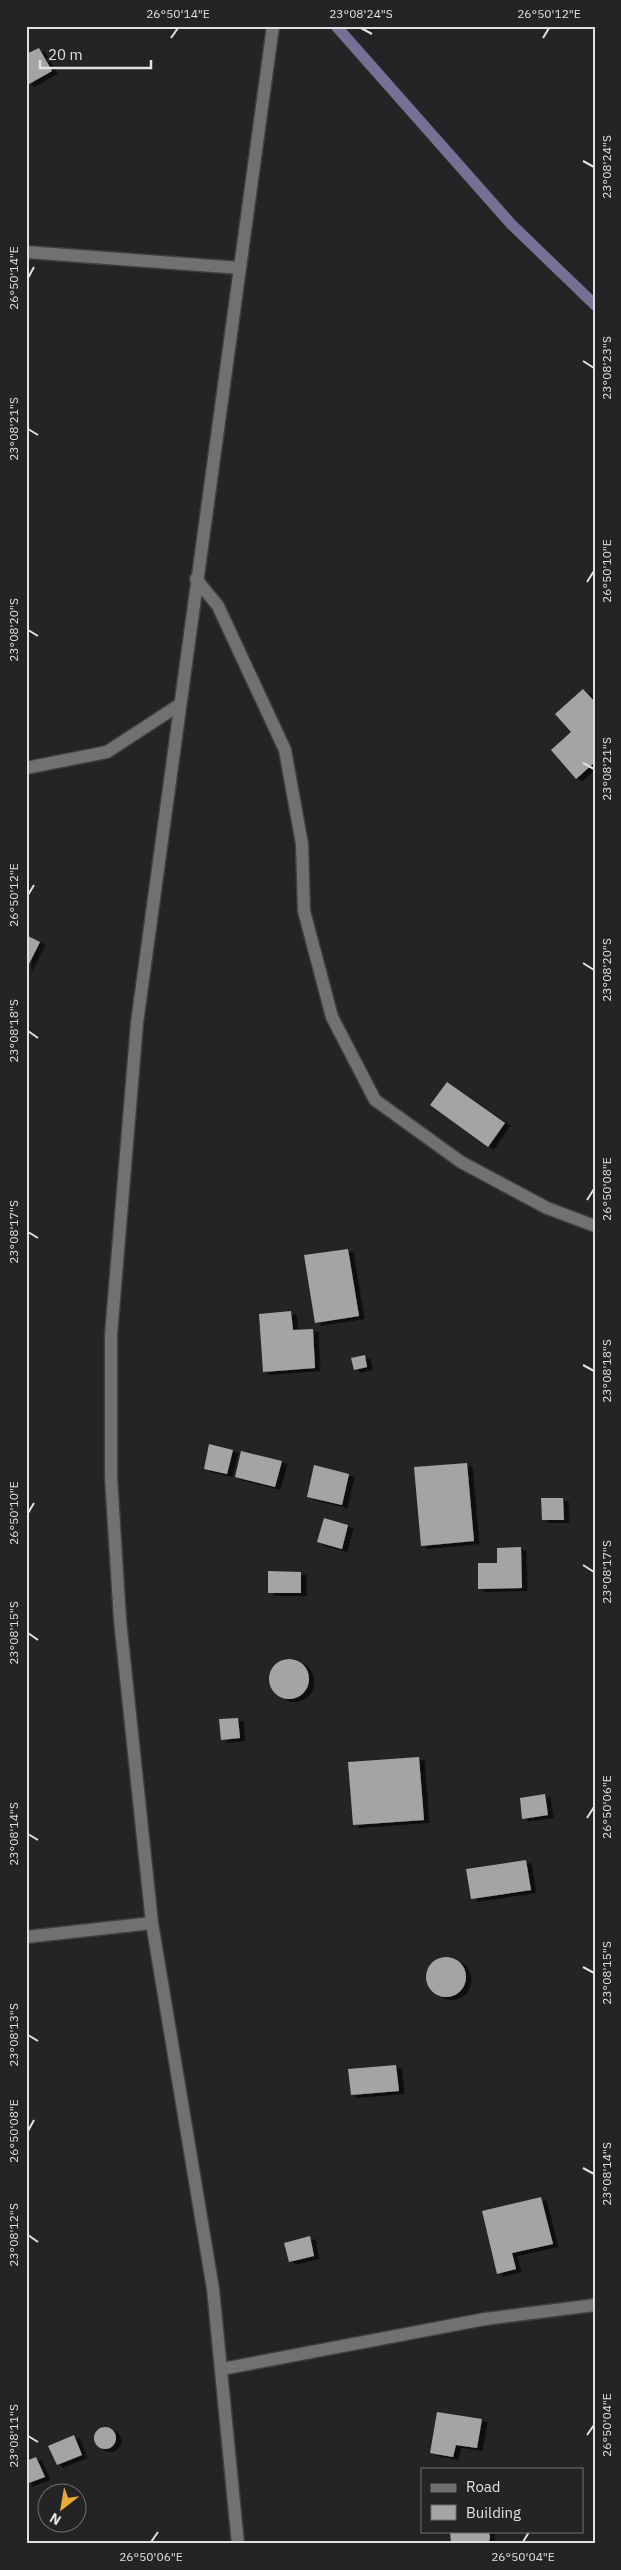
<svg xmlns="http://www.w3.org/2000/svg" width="621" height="2570" viewBox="0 0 621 2570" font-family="'IBM Plex Sans',sans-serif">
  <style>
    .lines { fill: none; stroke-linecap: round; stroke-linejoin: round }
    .stream { stroke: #757194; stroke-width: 11 }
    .building { fill: #a4a4a7; filter: url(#shadow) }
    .minor-casing { stroke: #3e3e40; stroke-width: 15 }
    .minor { stroke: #717172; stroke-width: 12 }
    .ticks { fill: none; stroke: #e1e1e3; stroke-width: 2 }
    .neatline { fill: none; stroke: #e1e1e3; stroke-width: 2 }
    .ticks-label { font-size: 12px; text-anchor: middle; fill: #e1e1e3 }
  </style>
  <defs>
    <filter id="shadow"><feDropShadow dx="5.5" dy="3" stdDeviation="0" flood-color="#0009"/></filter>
  </defs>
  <rect width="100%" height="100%" fill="#242426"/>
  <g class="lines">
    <path class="stream" d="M336,26L511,224L595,305"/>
  </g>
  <path class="building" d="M39,48L52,71L29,84L26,80V54Z
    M583,689L595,702V762L576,779L551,750L571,732L555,714Z
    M26,935L40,942L26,970Z
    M447,1082L505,1123L488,1147L430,1105Z
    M348,1249L359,1316L315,1323L304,1255Z
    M291,1311L293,1330L313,1329L315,1368L263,1372L259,1314Z
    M365,1355L367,1367L354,1370L351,1358Z
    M209,1444L233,1450L227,1474L204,1469Z
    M241,1451L282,1461L275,1487L235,1477Z
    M467,1463L474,1541L421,1546L414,1467Z
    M314,1465L349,1474L342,1505L307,1497Z
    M541,1498H563L564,1520H542Z
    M324,1518L348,1525L342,1549L317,1542Z
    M521,1547L522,1588L478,1589V1563H497V1548Z
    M268,1571L301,1572V1593H268Z
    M269 1679a20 20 0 1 1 40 0a20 20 0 1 1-40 0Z
    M238,1718L240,1738L221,1740L219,1719Z
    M419,1757L424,1820L353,1825L348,1762Z
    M545,1794L548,1815L522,1819L520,1798Z
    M526,1860L531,1890L471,1899L466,1869Z
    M426 1977a20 20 0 1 1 40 0a20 20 0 1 1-40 0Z
    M396,2065L399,2091L351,2095L348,2069Z
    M541,2197L553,2244L512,2253L516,2269L497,2274L482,2211Z
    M310,2236L314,2256L289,2262L284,2243Z
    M437,2412L482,2419L477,2448L456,2445L453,2457L430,2453Z
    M94 2438a11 11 0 1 1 22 0a11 11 0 1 1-22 0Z
    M74,2435L82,2455L57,2465L48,2446Z
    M36,2457L45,2477L26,2484V2461Z
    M450,2531H489L490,2538L488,2544H451Z"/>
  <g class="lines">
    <g class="minor-casing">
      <path id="minor" d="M26,252L240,268
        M196,579L218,606L285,750L302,844L304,911L332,1017L375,1100L461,1162L547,1208L595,1226
        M26,768L107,752L179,705
        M26,1937L152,1923
        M222,2369L485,2319L595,2305
        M238,2544L213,2289L152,1923L120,1620L111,1477V1335L137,1023L273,26"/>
    </g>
    <use href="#minor" class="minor"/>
  </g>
  <path class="ticks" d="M361,28L372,34M171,38L178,28M543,38L549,28M583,161L594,167M28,278L34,267M583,361L594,368M28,429L38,435M587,582L594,571M28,630L38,636M583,763L594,769M28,895L34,885M583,963L594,970M28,1031L38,1038M587,1200L594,1189M28,1232L38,1238M583,1365L594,1371M28,1513L34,1503M583,1565L594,1572M28,1633L38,1640M587,1818L594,1807M28,1834L38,1840M583,1967L594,1973M28,2035L38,2041M28,2131L34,2120M583,2168L594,2174M28,2235L38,2242M587,2435L594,2425M28,2436L38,2442M151,2542L158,2532M523,2542L529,2532"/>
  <rect width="621" height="2570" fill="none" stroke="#242426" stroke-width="55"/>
  <rect x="421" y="2468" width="162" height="65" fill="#242426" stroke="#707072"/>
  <rect x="431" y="2484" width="25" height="8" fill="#717172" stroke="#707072"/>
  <text x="466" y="2492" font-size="15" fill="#e1e1e3">Road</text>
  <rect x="431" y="2505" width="25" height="15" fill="#a4a4a7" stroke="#707072"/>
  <text x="466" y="2518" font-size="15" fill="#e1e1e3">Building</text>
  <g transform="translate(62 2508) rotate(211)"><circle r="24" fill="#242426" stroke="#707072"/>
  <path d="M0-4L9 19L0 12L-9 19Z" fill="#eaaa38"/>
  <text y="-8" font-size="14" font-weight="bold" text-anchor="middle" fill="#e1e1e3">N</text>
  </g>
  <path d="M40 60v8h111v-8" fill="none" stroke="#e1e1e3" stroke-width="2.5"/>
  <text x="48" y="60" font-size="15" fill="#e1e1e3" stroke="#242426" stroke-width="4" paint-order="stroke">20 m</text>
  <rect x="28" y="28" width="566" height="2514" class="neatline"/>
  <g class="ticks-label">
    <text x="178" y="18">26°50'14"E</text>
    <text x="361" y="18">23°08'24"S</text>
    <text x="549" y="18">26°50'12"E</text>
    <text transform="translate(607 167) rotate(-90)" y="4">23°08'24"S</text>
    <text transform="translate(14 278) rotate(-90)" y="4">26°50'14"E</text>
    <text transform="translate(607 368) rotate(-90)" y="4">23°08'23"S</text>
    <text transform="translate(14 429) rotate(-90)" y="4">23°08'21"S</text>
    <text transform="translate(607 571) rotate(-90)" y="4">26°50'10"E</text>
    <text transform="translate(14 630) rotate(-90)" y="4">23°08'20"S</text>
    <text transform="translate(607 769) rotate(-90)" y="4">23°08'21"S</text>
    <text transform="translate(14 895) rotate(-90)" y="4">26°50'12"E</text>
    <text transform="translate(607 970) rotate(-90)" y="4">23°08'20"S</text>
    <text transform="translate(14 1031) rotate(-90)" y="4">23°08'18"S</text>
    <text transform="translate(607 1189) rotate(-90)" y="4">26°50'08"E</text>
    <text transform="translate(14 1232) rotate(-90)" y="4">23°08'17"S</text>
    <text transform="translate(607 1371) rotate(-90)" y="4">23°08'18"S</text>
    <text transform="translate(14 1513) rotate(-90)" y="4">26°50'10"E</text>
    <text transform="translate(607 1572) rotate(-90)" y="4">23°08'17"S</text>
    <text transform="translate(14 1633) rotate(-90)" y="4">23°08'15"S</text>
    <text transform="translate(607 1807) rotate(-90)" y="4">26°50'06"E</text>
    <text transform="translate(14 1834) rotate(-90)" y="4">23°08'14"S</text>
    <text transform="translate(607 1973) rotate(-90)" y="4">23°08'15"S</text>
    <text transform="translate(14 2035) rotate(-90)" y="4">23°08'13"S</text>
    <text transform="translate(14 2131) rotate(-90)" y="4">26°50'08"E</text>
    <text transform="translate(607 2174) rotate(-90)" y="4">23°08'14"S</text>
    <text transform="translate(14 2235) rotate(-90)" y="4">23°08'12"S</text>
    <text transform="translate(607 2425) rotate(-90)" y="4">26°50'04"E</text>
    <text transform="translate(14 2436) rotate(-90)" y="4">23°08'11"S</text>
    <text x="151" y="2561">26°50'06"E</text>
    <text x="523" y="2561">26°50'04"E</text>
  </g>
</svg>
